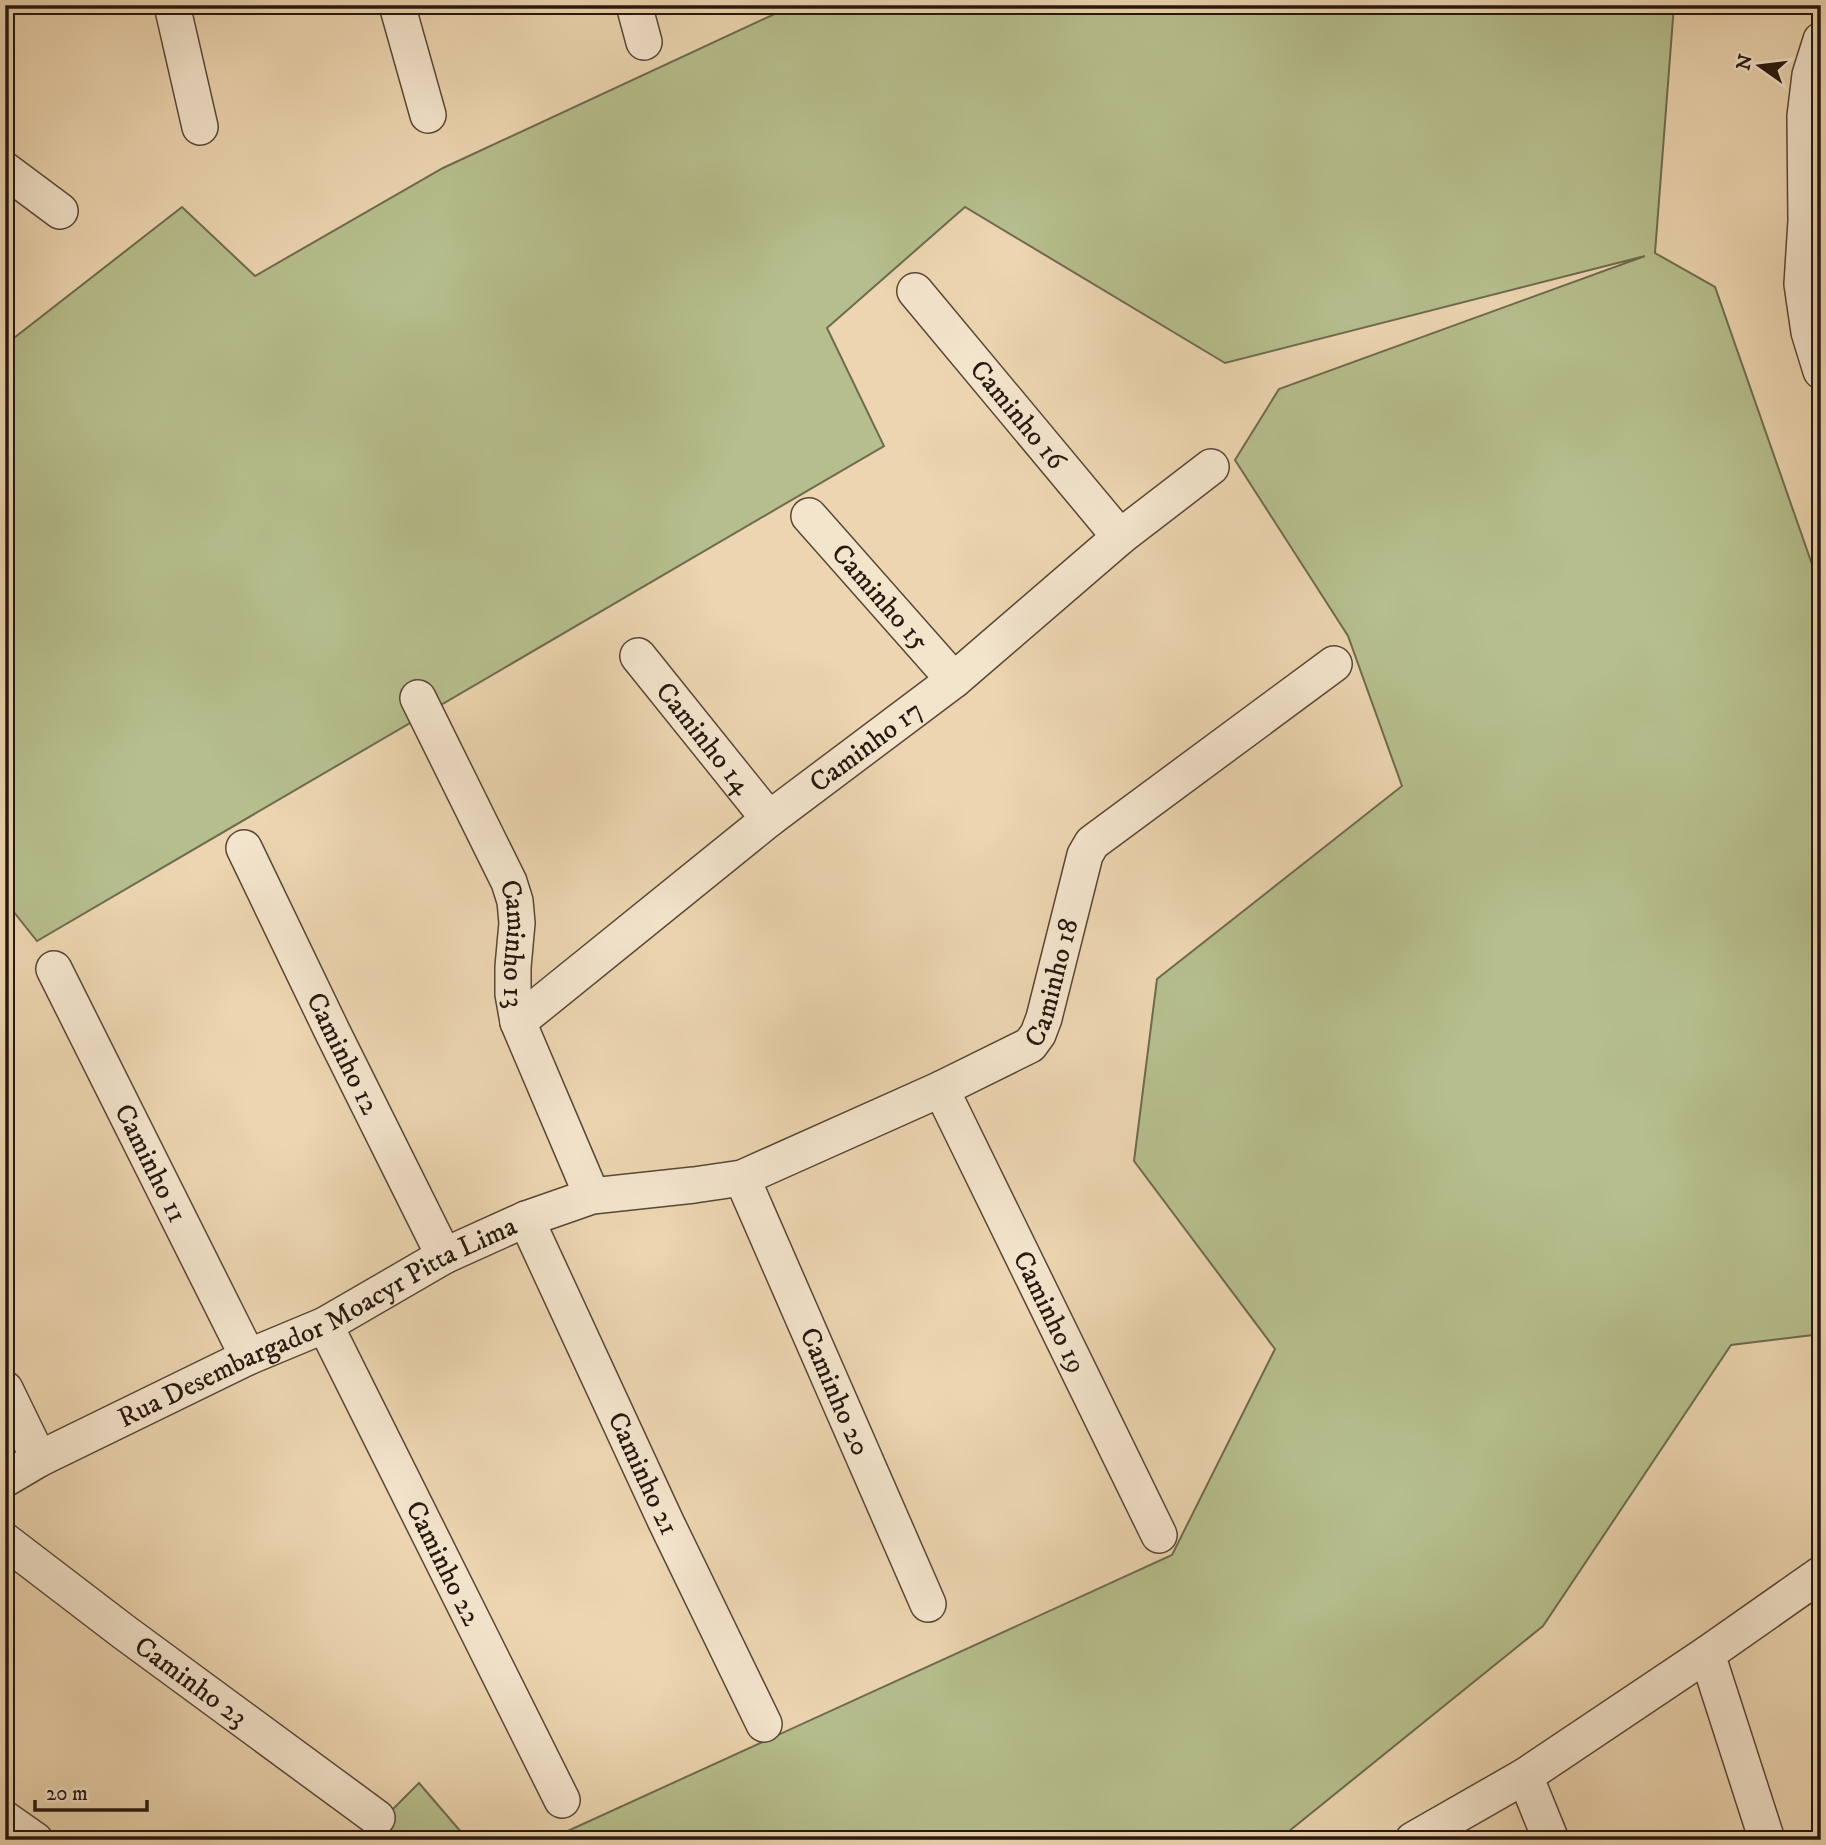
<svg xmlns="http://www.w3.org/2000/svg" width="1826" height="1845" viewBox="0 0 1826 1845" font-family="'IM FELL DW Pica',serif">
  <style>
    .green { fill: #b6be8d; stroke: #6e6b4e; stroke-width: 2 }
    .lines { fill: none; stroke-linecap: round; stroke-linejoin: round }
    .street-casing { stroke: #584737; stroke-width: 38 }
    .street { stroke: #f3e4cc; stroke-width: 35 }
    .labels { text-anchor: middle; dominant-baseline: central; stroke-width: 5; stroke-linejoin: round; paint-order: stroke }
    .street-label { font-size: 28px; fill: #27180f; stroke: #f3e4cc }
  </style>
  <rect width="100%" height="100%" fill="#ecd5b0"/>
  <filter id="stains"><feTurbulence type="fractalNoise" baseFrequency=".00286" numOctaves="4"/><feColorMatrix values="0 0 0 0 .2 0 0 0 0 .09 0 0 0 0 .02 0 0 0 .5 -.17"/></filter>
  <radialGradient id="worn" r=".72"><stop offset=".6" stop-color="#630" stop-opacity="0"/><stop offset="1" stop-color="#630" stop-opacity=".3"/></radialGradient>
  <path class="green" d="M794,5H1674L1655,253L1715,287L1821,590V1334L1731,1345L1543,1626L1278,1840H548L1172,1555L1275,1349L1134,1161L1157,979L1402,786L1348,636L1235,460L1279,389L1645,256L1225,363L965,207L827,328L884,446L37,941L5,901V345L182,207L255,276L443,168Z
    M419,1783L468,1840H362Z"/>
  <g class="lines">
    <g class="street-casing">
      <g id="street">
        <path d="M172,5L200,127"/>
        <path d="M397,5L428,115"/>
        <path d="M634,5L644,42"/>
        <path d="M1821,40L1810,75L1805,116L1806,221L1802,284L1809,332L1821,371"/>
        <path d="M5,170L60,211"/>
        <path id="s1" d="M915,291L1120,537"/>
        <path id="s2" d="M809,516L954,680"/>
        <path id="s3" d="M638,656L769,819"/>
        <path id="s4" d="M418,698L509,882L515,901L517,923L513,967V994L518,1022L592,1196"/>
        <path id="s5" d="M244,848L332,1031L444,1256"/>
        <path id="s6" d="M54,969L248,1357"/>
        <path id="s7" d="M518,1022L769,819L954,680L1120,537L1211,467"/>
        <path id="s8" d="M941,1089L1159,1535"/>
        <path id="s9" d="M742,1178L928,1604"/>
        <path id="s10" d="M526,1219L666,1522L764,1724"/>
        <path id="s11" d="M325,1325L562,1800"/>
        <path d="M5,1389L39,1459"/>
        <path id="s12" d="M5,1479L39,1459L248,1357L325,1325L444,1256L526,1219L592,1196L694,1185L742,1178L941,1089L1030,1045L1038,1034L1044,1018L1085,855L1092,843L1334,664"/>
        <path id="s13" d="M5,1541L124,1632L377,1818"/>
        <path d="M1707,1654L1767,1840"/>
        <path d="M1525,1776L1551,1840"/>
        <path d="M5,1819L35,1840"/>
        <path d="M1413,1840L1525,1776L1707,1654L1821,1574"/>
      </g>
    </g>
    <use href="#street" class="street"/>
  </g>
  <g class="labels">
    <g class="street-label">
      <text stroke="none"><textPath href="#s1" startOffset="161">Caminho 16</textPath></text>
      <text stroke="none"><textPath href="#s2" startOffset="108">Caminho 15</textPath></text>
      <text stroke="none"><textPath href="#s3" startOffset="105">Caminho 14</textPath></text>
      <text stroke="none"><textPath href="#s7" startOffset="444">Caminho 17</textPath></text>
      <text stroke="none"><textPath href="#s4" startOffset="268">Caminho 13</textPath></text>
      <text stroke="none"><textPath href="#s12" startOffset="1188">Caminho 18</textPath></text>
      <text stroke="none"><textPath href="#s5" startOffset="228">Caminho 12</textPath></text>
      <text stroke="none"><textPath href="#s6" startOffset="217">Caminho 11</textPath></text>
      <text stroke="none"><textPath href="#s8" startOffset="248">Caminho 19</textPath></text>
      <text stroke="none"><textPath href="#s12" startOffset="350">Rua Desembargador Moacyr Pitta Lima</textPath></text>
      <text stroke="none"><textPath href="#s9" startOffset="233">Caminho 20</textPath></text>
      <text stroke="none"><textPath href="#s10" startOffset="280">Caminho 21</textPath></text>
      <text stroke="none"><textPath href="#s11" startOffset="266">Caminho 22</textPath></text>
      <text stroke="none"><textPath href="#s13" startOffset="233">Caminho 23</textPath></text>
    </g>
  </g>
  <rect width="1826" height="1845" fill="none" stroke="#ecd5b0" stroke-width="28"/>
  <rect x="7" y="7" width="1812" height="1831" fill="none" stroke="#27180f" stroke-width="3.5"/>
  <rect x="14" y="14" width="1798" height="1817" fill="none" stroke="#27180f" stroke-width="2"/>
  <g transform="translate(1760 66) rotate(284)" stroke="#f3e4cc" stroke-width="5" paint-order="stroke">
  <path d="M0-5L12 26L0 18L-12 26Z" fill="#27180f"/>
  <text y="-10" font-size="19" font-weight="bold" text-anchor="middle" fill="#27180f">N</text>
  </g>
  <path d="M35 1800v10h112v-10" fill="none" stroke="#27180f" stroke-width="3.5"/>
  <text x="46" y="1800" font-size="21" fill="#27180f" stroke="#f3e4cc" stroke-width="5" paint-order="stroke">20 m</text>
  <rect width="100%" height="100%" filter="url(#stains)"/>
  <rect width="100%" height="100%" fill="url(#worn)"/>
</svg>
